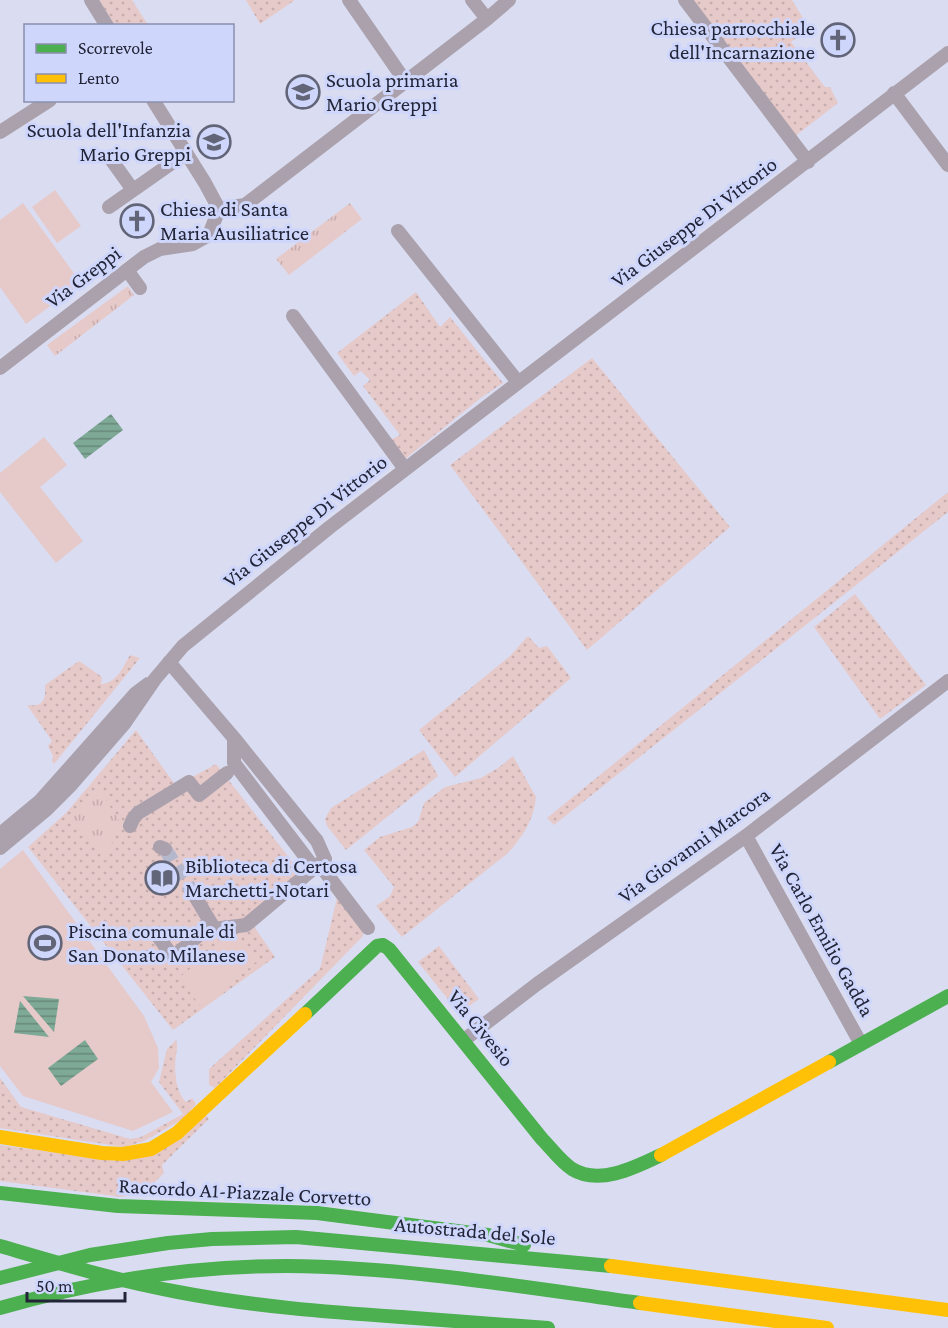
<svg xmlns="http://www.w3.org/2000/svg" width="948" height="1328" viewBox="0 0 948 1328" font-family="'Crimson Pro',serif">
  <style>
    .grass { fill: url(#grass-dots) }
    .park { fill: url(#park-tufts) }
    .pitch { fill: #e6c9c9 }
    .water { fill: url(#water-rules) }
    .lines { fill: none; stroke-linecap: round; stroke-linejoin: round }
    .street-tunnel { stroke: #b5b8cd; stroke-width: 14; stroke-dasharray: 14 7; stroke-linecap: butt }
    .street { stroke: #aaa1ad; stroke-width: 14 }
    .fast { stroke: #4caf50; stroke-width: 14 }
    .slow { stroke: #ffc107; stroke-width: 14 }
    .fast-bridge { stroke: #4caf50; stroke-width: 14 }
    .labels { text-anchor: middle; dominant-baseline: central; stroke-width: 6; stroke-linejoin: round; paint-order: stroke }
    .poi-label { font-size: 21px; fill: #222537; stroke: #cfd6fc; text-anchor: start }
    .street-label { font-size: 21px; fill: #222537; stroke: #cfd6fc }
  </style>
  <defs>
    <pattern id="grass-dots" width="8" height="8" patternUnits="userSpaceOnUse" patternTransform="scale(1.5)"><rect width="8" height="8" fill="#e6c9c9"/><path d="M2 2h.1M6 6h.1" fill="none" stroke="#c5acad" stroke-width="1.8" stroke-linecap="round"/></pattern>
    <pattern id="park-tufts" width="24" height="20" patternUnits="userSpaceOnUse" patternTransform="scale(1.5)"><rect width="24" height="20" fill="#e6c9c9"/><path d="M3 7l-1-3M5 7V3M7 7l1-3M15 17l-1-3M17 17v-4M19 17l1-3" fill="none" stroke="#c5acad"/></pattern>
    <pattern id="water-rules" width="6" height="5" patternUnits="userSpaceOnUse" patternTransform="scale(1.5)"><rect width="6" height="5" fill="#7ea996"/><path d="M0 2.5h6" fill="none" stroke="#67897b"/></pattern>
  </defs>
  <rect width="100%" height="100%" fill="#daddf2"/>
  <path class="grass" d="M98,0H132L148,25H115Z
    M246,0H295L260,24Z
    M693,0H792L809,28L791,42L825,87H830L838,103L794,137Z
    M416,292L440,327L450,317L503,383L482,397L405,459L389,441L400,435L363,386L370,380L361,371L354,376L337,353Z
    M592,358L730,527L587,650L450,465Z
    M948,492V512L554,825L547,818Z
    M855,594L926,685L880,719L814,627Z
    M528,636L539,648L547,646L571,678L455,777L419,730L510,656Z
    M130,655L140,658L54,764L52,761L53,756L48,746L52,741L27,705C43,707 46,700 45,685L79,661L102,677L101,684C117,683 123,667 130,655Z
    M136,730L176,786L216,764L308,882L253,925L275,957L173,1030L28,847L66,813Z
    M424,750L438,776L346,850L327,826L325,819L331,808Z
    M513,756L536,797C534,820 523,836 508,853L402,937L376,906L390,896L394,887L364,850L380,837L412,827L418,822L424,803L445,787L481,778L498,768Z
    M341,895L364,929L363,936L215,1088L209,1085V1069L320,969L337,898Z
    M439,946L479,999L459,1013L418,962Z
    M176,1040C178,1047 177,1048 176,1055C174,1070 175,1091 186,1102L192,1098L196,1104L183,1119L144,1141L124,1147L0,1128V1078L21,1107L130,1139L141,1137L183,1114L159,1082L167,1049Z
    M206,1115L209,1119L162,1165L164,1173L147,1190L122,1197L0,1181V1145L114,1161Z"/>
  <path class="park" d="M350,203L362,219L289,275L276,259Z
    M128,286L134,295L55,356L47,345Z
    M98,788L120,822L105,861L70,816Z"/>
  <path class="pitch" d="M55,190L81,226L57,243L32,207Z
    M23,203L81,283L26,324L0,287V220Z
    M44,437L67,465L40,487L83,541L56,563L0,492V473Z
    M23,850L144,1016L158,1048L159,1068L151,1082L173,1112L133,1131L23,1096L0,1066V869Z
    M230,935L256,962L202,1008L179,978Z"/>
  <path class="water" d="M111,414L123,430L85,459L73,443Z
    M23,996L59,999L54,1032Z
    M20,1001L49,1037L14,1033Z
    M85,1040L98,1059L61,1086L48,1068Z"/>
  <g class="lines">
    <path class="street-tunnel" d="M165,849L196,898"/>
    <path class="street" d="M91,0L107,26
      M349,0L405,81
      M472,0L487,19L509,0
      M685,0L808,162
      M894,93L948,165
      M153,100L205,183L219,209
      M0,132L50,100
      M110,158L133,190
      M109,207L186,153
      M219,209L245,205L487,19
      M398,231L518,382
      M127,270L140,288
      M293,316L405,469
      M0,368L144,257L160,249L193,244L209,235L219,209
      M169,662L234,738L317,841L325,859L323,869
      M234,738V763L314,868L321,869
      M130,826L133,819L138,813L189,782L199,795L227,773
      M0,834L40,801L136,693L148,684
      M746,836L861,1044
      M160,847L165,849
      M0,848L47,809L71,785L124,724L155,679L183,646L330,527L948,53
      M323,869L368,928
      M196,898L214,928
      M157,935L173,957L205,930L246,925L325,859
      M464,1040L537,984L746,836L948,681"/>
    <path class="fast" d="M305,1014L377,946L383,945L389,949L542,1139C552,1149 560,1161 572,1169C599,1186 636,1167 661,1155
      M829,1062L948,996
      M0,1193L118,1206L317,1213L488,1235L524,1245
      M0,1278L90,1255L168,1243L212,1239L296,1237L611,1266
      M0,1308C94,1281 189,1266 287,1266C405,1267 523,1287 640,1303
      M401,1317L548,1328"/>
    <path class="slow" d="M0,1137L102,1153L123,1154L151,1149L177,1133L305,1014
      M661,1155L829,1062
      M611,1266L948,1310
      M640,1303L827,1328"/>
    <path class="fast-bridge" d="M0,1246C59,1263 117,1281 178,1292C251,1306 326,1312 401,1317"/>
  </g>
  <defs>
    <g id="church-ring" transform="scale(1.725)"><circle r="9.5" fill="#cfd6fc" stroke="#626578" stroke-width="1.5"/><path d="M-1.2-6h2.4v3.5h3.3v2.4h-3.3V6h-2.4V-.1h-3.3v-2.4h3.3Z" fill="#626578"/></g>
    <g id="school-ring" transform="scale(1.725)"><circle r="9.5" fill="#cfd6fc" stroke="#626578" stroke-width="1.5"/><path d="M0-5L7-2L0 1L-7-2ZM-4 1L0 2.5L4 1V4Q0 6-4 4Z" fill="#626578"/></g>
    <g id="library-ring" transform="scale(1.725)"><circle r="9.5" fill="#cfd6fc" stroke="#626578" stroke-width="1.5"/><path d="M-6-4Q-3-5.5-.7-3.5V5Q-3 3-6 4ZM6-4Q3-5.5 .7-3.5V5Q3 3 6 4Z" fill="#626578"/></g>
    <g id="stadium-ring" transform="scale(1.725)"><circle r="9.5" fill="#cfd6fc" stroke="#626578" stroke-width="1.5"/><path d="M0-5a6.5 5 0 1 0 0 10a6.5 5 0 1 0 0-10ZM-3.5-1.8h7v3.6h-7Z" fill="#626578"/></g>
  </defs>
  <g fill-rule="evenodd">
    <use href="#church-ring" x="838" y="40"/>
    <use href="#school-ring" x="303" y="92"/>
    <use href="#school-ring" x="214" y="142"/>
    <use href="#church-ring" x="137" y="221"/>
    <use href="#library-ring" x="162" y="878"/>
    <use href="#stadium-ring" x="45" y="943"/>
  </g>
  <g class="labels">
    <g class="poi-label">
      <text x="815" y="28" text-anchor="end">Chiesa parrocchiale<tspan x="815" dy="24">dell'Incarnazione</tspan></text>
      <text x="326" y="80">Scuola primaria<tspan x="326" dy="24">Mario Greppi</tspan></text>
      <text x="191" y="130" text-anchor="end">Scuola dell'Infanzia<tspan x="191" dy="24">Mario Greppi</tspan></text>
      <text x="160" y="209">Chiesa di Santa<tspan x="160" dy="24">Maria Ausiliatrice</tspan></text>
      <text x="185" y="866">Biblioteca di Certosa<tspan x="185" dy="24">Marchetti-Notari</tspan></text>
      <text x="68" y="931">Piscina comunale di<tspan x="68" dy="24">San Donato Milanese</tspan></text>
    </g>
    <g class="street-label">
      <text transform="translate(694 222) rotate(-37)">Via Giuseppe Di Vittorio</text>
      <text transform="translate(83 277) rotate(-37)">Via Greppi</text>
      <text transform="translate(305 521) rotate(-38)">Via Giuseppe Di Vittorio</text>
      <text transform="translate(694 845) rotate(-36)">Via Giovanni Marcora</text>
      <text transform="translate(822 930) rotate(61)">Via Carlo Emilio Gadda</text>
      <text transform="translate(481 1028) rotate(51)">Via Civesio</text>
      <text transform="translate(245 1192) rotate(3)">Raccordo A1-Piazzale Corvetto</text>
      <text transform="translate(475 1231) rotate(5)">Autostrada del Sole</text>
    </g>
  </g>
  <rect x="24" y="24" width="210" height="78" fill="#cfd6fc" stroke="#8a8fad" stroke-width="1.5"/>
  <rect x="36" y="44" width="30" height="9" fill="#4caf50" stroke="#8a8fad" stroke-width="1.5"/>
  <text x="78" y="54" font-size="18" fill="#222537">Scorrevole</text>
  <rect x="36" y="74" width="30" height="9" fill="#ffc107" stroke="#8a8fad" stroke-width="1.5"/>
  <text x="78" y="84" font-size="18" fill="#222537">Lento</text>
  <path d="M27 1292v9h98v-9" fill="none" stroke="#222537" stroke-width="3"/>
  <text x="36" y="1292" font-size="18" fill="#222537" stroke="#cfd6fc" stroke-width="4.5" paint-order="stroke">50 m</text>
</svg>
